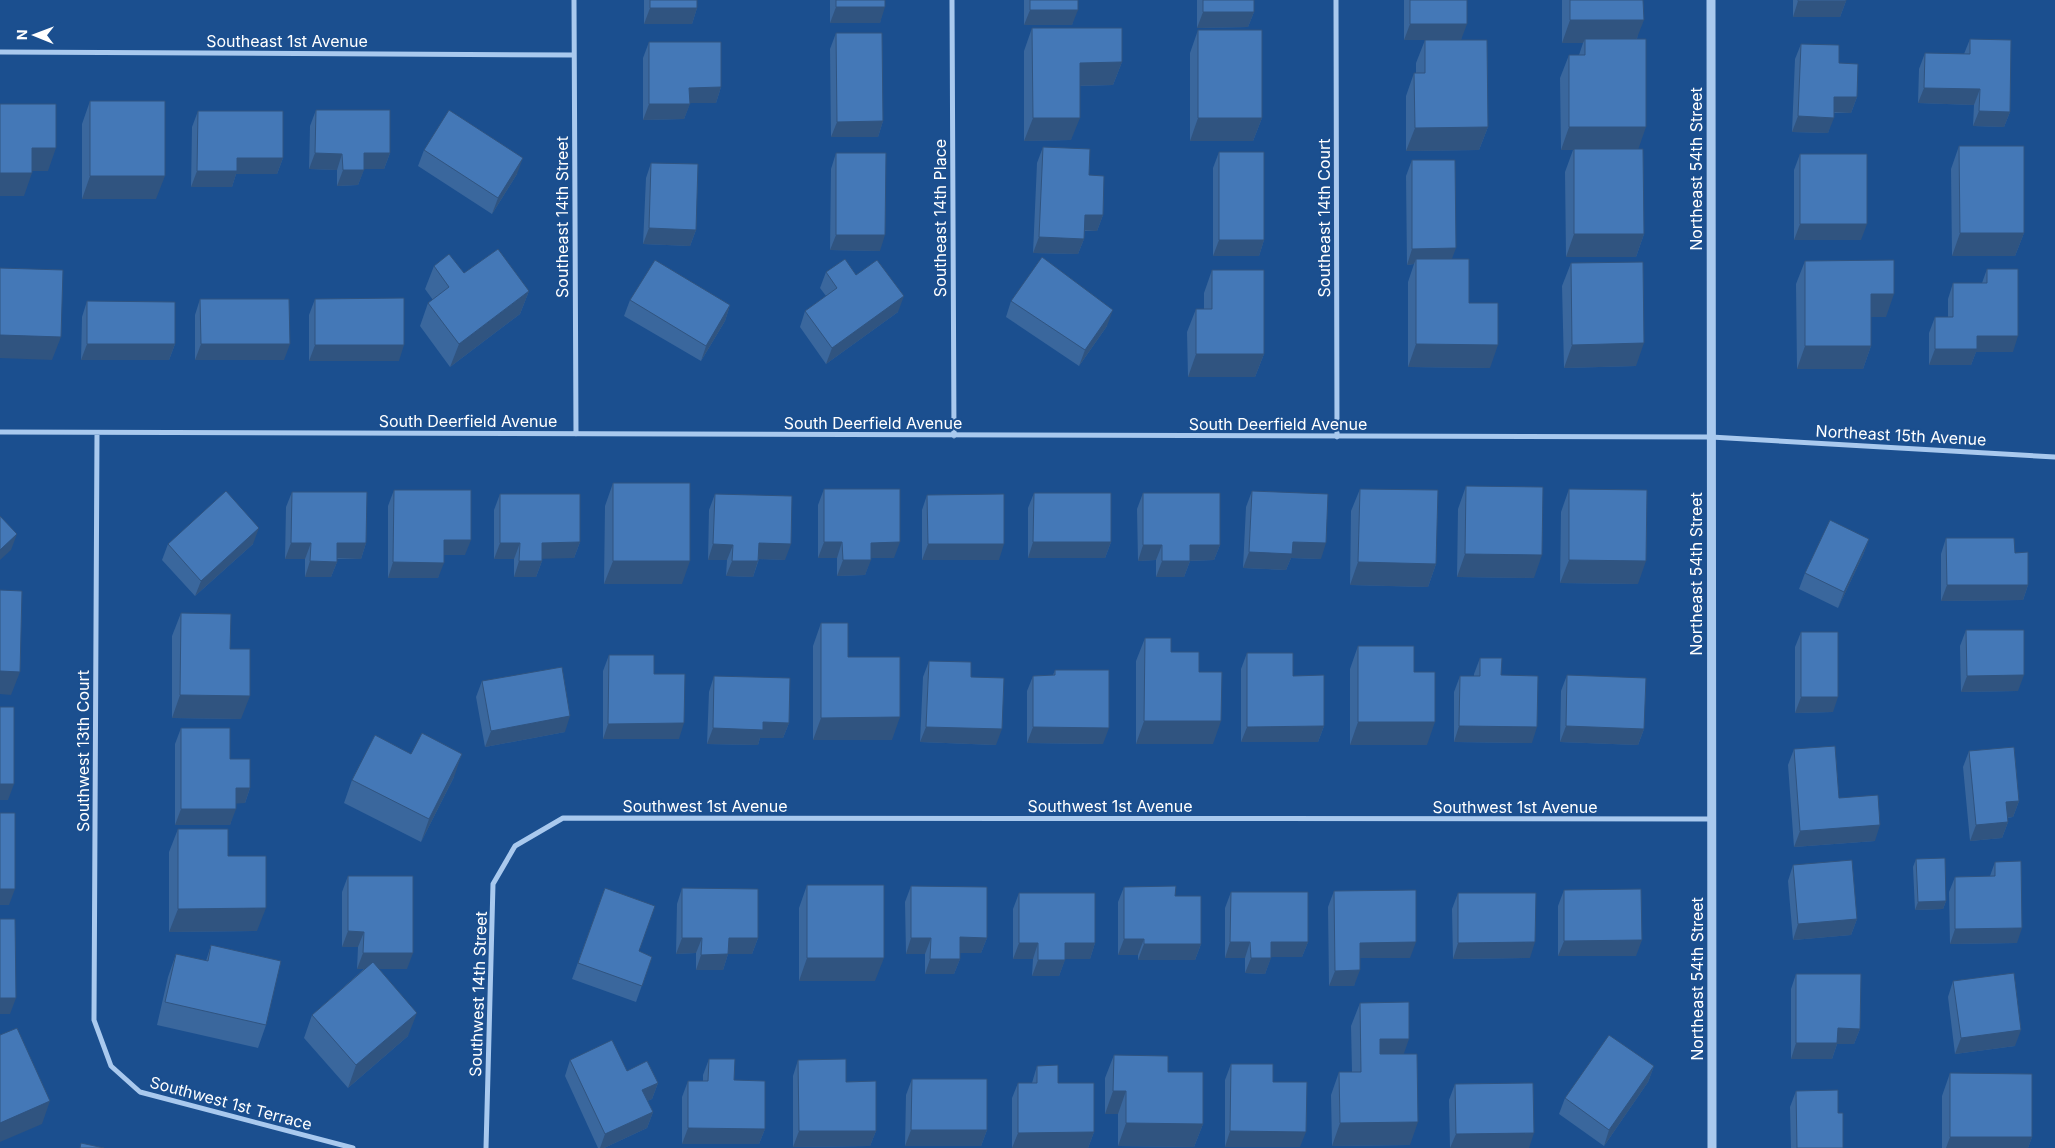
<svg xmlns="http://www.w3.org/2000/svg" width="2055" height="1148" viewBox="0 0 2055 1148" font-family="Inter,sans-serif">
  <style>
    .lines { fill: none; stroke-linecap: round; stroke-linejoin: round }
    .minor { stroke: #a9c9ee; stroke-width: 5 }
    .tertiary { stroke: #a9c9ee; stroke-width: 9 }
    .wall { fill: #3a679d }
    .shaded-wall { fill: #305480 }
    .building { fill: #4478b7; stroke: #305480 }
    .labels { text-anchor: middle; dominant-baseline: central; stroke-width: 4; stroke-linejoin: round; paint-order: stroke }
    .street-label { font-size: 16px; fill: #fff; stroke: #1b4f8f }
  </style>
  <rect width="100%" height="100%" fill="#1b4f8f"/>
  <g class="lines">
    <path class="minor" d="M574,0L576,434
      M952,0L954,436
      M1336,0L1337,437
      M0,52L573,55
      M0,432L1711,437L2055,457
      M97,433L94,1020L111,1066L140,1092L353,1148
      M486,1148L493,884L515,846L563,818L1712,819"/>
    <path class="tertiary" d="M1711,0L1712,1148"/>
  </g>
  <path class="wall" d="M644,0H697V8L692,24H644Z
    M830,0H885L880,23H830Z
    M1024,0H1078L1072,25H1024Z
    M1197,0H1254V12L1248,27L1197,28Z
    M1404,0H1467L1461,40H1404Z
    M1562,0H1643L1637,39L1638,149L1644,234L1636,257H1566L1565,172L1573,150H1561L1560,78L1569,55H1579L1583,43H1562Z
    M1793,0H1846V1L1840,17H1793Z
    M1032,28L1122,62L1113,85L1080,86L1071,140L1024,141V51Z
    M1198,30L1262,118L1253,141H1190V53Z
    M836,33L883,121L878,137H831L830,49Z
    M1970,39L2010,112L2004,127L1973,126L1974,105L1918,103L1919,69L1925,53L1964,54Z
    M1425,40L1488,127L1479,150L1406,151V96L1414,73H1416V63Z
    M649,42L721,87L716,103H690L684,119L643,120V58Z
    M1801,44L1839,63L1857,97L1851,113H1834L1828,133L1792,132L1795,59Z
    M90,101L156,199H82V124Z
    M316,110L390,153L384,169H364L358,185L337,186V170L309,169L310,126Z
    M198,111L283,158L277,174H236L232,187H191L192,127Z
    M1959,146L2024,233L2015,256H1952L1951,169Z
    M1043,147L1089,175L1103,215L1097,231H1084V239L1078,254L1033,253L1037,163Z
    M424,150L517,174L492,214L418,166Z
    M1219,152L1264,240L1259,256H1213V168Z
    M836,153L880,251L830,250L831,169Z
    M1800,154L1861,240H1794V170Z
    M1412,160L1452,259L1469,303L1490,368L1408,367V282L1414,264L1407,265L1406,176Z
    M651,163L696,230L690,246L643,244L646,178Z
    M1805,261L1886,317H1871V346L1863,369H1797L1796,284Z
    M1571,263L1636,366L1564,368L1562,286Z
    M434,266L529,291L520,314L450,367L420,326L428,303L433,300L425,289Z
    M1987,269L2013,352H1976L1971,365H1929V333L1935,317H1948V299L1953,283H1982Z
    M1212,270L1264,354L1255,377H1188L1187,332L1196,309H1204V293Z
    M826,272L856,275L898,312L826,364L800,327L805,311L826,296L820,288Z
    M200,299L284,360H195V315Z
    M315,299L399,361H309V315Z
    M630,300L730,305L725,321L701,361L624,316Z
    M87,301L175,344L169,360H81L82,317Z
    M1011,301L1107,326L1079,366L1006,317Z
    M613,483L682,584H604L605,506Z
    M1466,486L1534,578L1457,577L1458,509Z
    M824,489L894,558H871L865,575L837,576V558H818V505Z
    M1360,489L1436,564L1428,587L1350,585L1351,511Z
    M1569,489L1638,584L1560,583L1561,512Z
    M394,490L465,555H444L438,578H388V506Z
    M1252,491L1321,559L1291,558L1286,570L1243,568L1246,507Z
    M292,492L366,543L361,559H337V562L331,577H305V559H285L286,507Z
    M1034,493L1111,542L1105,558H1028V508Z
    M1143,493L1220,545L1214,560L1190,561L1184,577H1156V560L1138,561L1137,509Z
    M500,494L580,542L574,558H542V561L536,577H514V559H494V510Z
    M715,494L785,560L759,559L753,577L726,576L727,560H708L709,510Z
    M927,495L999,560H922V510Z
    M1946,538L2015,553L2028,585L2023,600L1941,601V554Z
    M1869,539L1863,555L1838,608L1799,589L1805,573Z
    M168,544H253L195,596L162,560Z
    M181,613L230,649L241,719L172,718V636Z
    M821,623L848,657L892,740H813V646Z
    M1966,630L2018,691L1961,692L1960,646Z
    M1801,632L1833,712L1795,713V647Z
    M1145,638L1171,652L1199,672L1213,744H1136V661Z
    M1358,646L1414,672L1427,745H1350V669Z
    M1247,653L1293,676L1324,726L1318,742H1241V669Z
    M609,655L654,674L679,739H603V671Z
    M1480,658L1501,675L1532,743L1454,742V692L1460,676H1474V674Z
    M929,661L971,677L996,745L920,742L923,677Z
    M1055,670L1103,744L1027,743V691L1033,676L1053,675Z
    M1567,675L1644,729L1638,745L1560,742L1561,691Z
    M714,676L789,723L783,738H760L758,745L707,744L709,692Z
    M482,681L565,732L485,747L476,697Z
    M181,728L230,759L250,788L245,803H236L230,825H175V744Z
    M1794,749L1839,798L1875,841L1794,847L1788,765Z
    M1969,751L2019,801L2013,817L2007,818L2008,822L2002,838L1970,841L1963,767Z
    M454,777L421,842L344,803L352,780Z
    M178,829L228,856L257,931L169,932V852Z
    M1916,859L1946,901L1943,909L1915,910L1913,867Z
    M1995,862L2017,943L1950,944L1949,892L1955,877L1990,876Z
    M1793,865L1857,919L1851,935L1793,940L1788,881Z
    M348,876L407,969H379L408,1036L348,1088L304,1038L312,1015L364,969H357L358,947H342V892Z
    M807,885L875,981H799V908Z
    M911,886L987,938L981,953H960V959L954,974H925V954H906L905,902Z
    M1124,887L1175,896L1201,944L1195,960H1138V955H1118V902Z
    M605,888L639,951L652,957L636,1002L572,979Z
    M682,888L758,938L752,954H728L723,970H696V953L676,954L677,904Z
    M1564,890L1636,956H1558V906Z
    M1334,891L1410,958H1360L1354,986H1329L1328,907Z
    M1231,892L1308,942L1302,957H1271L1265,974L1245,973V958H1225V908Z
    M1019,893L1095,943L1090,959H1065L1059,976H1032L1033,959H1013V909Z
    M1458,893L1530,958L1453,959L1452,909Z
    M211,945L266,1025L258,1048L157,1025L168,977L176,954L206,961Z
    M1796,974L1860,1029L1854,1044H1837L1832,1059H1791V989Z
    M1953,981L2015,1046L1955,1054L1948,997Z
    M1360,1003L1404,1054L1410,1145L1332,1146L1331,1095L1339,1072H1352L1351,1026Z
    M1114,1055L1168,1072L1203,1124L1194,1147L1118,1146V1114H1105V1078Z
    M709,1059L765,1129L759,1144H682V1097L688,1081H703V1075Z
    M570,1060L627,1071L658,1083L652,1099L647,1101L653,1112L647,1128L604,1148H598L565,1076Z
    M798,1060L846,1082L876,1131L870,1146L793,1147V1076Z
    M1231,1064L1273,1082L1300,1147H1225V1080Z
    M1037,1066L1058,1083L1094,1132L1088,1148H1012V1098L1018,1083H1032Z
    M1654,1066L1648,1082L1604,1146L1559,1114L1565,1098Z
    M1950,1073L2032,1137L2028,1148H1942V1096Z
    M912,1079L987,1130L981,1146H905L906,1095Z
    M1455,1084L1529,1148H1450L1449,1100Z
    M1796,1091L1843,1148H1791L1790,1107Z"/>
  <path class="shaded-wall" d="M1798,1H1846L1840,17H1793Z
    M836,7H885L880,23H830Z
    M650,8H697L692,24H644Z
    M1030,10H1078L1072,25H1024Z
    M1203,12H1254L1248,27L1197,28Z
    M1570,20H1644L1635,43L1585,39L1583,43H1562Z
    M1410,24H1467L1461,40H1404Z
    M1122,62L1113,85L1071,86L1080,63Z
    M721,87L716,103H684L689,88Z
    M1924,88L1980,89L1974,105L1918,103Z
    M1834,97H1857L1851,113L1829,112Z
    M649,104H690L684,119L643,120Z
    M1979,111L2010,112L2004,127L1973,126Z
    M1798,116L1834,118L1828,133L1792,132Z
    M1033,118H1080L1071,140L1024,141Z
    M1198,118H1262L1253,141H1190Z
    M883,121L878,137H831L837,122Z
    M1488,127L1479,150L1406,151L1415,128Z
    M1569,127H1646L1638,150H1561Z
    M32,148H56L48,171H24Z
    M315,153L342,154L337,170L309,169Z
    M364,153H390L384,169H358Z
    M237,158H283L277,174H236L232,187H191L197,171Z
    M523,158L517,174L492,214L498,198Z
    M343,170H364L358,185L337,186Z
    M0,173H32L24,196H0Z
    M90,176H165L156,199H82Z
    M1085,215H1103L1097,231L1079,230Z
    M1800,224H1867L1861,240H1794Z
    M649,228L696,230L690,246L643,244Z
    M1960,233H2024L2015,256H1952Z
    M1574,234H1644L1636,257H1566Z
    M836,235H885L880,251L830,250Z
    M1039,237L1084,239L1078,254L1033,253Z
    M1219,240H1264L1259,256H1213Z
    M1456,248L1450,264L1416,259L1414,264L1407,265L1412,249Z
    M529,291L520,314L450,367L459,344Z
    M1871,294H1894L1886,317H1862Z
    M904,296L898,312L826,364L832,348Z
    M730,305L725,321L701,361L706,346Z
    M1113,310L1107,326L1079,366L1085,350Z
    M0,335L61,337L52,360L0,358Z
    M1977,336H2018L2013,352H1976L1971,365H1929L1935,349Z
    M1644,343L1636,366L1564,368L1572,345Z
    M87,344H175L169,360H81Z
    M201,344H290L284,360H195Z
    M1416,344L1498,345L1490,368L1408,367Z
    M315,345H404L399,361H309Z
    M1805,346H1871L1863,369H1797Z
    M1196,354H1264L1255,377H1188Z
    M259,528L253,544L195,596L201,581Z
    M17,534L11,550L0,560V550Z
    M1869,539L1863,555L1838,608L1844,592Z
    M444,540H471L465,555H438Z
    M580,542L574,558L536,559L542,543Z
    M824,542H842L837,558H818Z
    M900,542L894,558H865L871,543Z
    M1033,542H1111L1105,558H1028Z
    M1293,542L1326,543L1321,559L1291,558L1286,570L1243,568L1249,552Z
    M291,543H311L305,559H285Z
    M337,543H366L361,559L331,558Z
    M500,543H520L514,559H494Z
    M759,543L791,544L785,560L753,559Z
    M713,544L733,545L727,560H708Z
    M928,544H1004L999,560H922Z
    M1143,545H1162L1156,560L1138,561Z
    M1190,545H1220L1214,560L1184,561Z
    M1465,554L1542,555L1534,578L1457,577Z
    M843,560H871L865,575L837,576Z
    M1569,560L1646,561L1638,584L1560,583Z
    M310,561L337,562L331,577H305Z
    M519,561H542L536,577H514Z
    M613,561H690L682,584H604Z
    M732,561H758L753,577L726,576Z
    M1162,561H1190L1184,577H1156Z
    M393,562L444,563L438,578H388Z
    M1358,562L1436,564L1428,587L1350,585Z
    M1947,585H2028L2023,600L1941,601Z
    M0,671L20,672L11,695L0,694Z
    M2024,675L2018,691L1961,692L1967,676Z
    M180,695L250,696L241,719L172,718Z
    M1801,697H1838L1833,712L1795,713Z
    M570,716L565,732L485,747L491,731Z
    M900,717L892,740H813L821,718Z
    M1144,721H1221L1213,744H1136Z
    M763,722L789,723L783,738H760L758,745L707,744L713,728Z
    M1358,722H1435L1427,745H1350Z
    M684,723L679,739H603L608,724Z
    M1324,726L1318,742H1241L1247,727Z
    M1459,726L1537,727L1532,743L1454,742Z
    M1566,726L1644,729L1638,745L1560,742Z
    M926,727L1002,729L996,745L920,742Z
    M1033,727L1109,728L1103,744L1027,743Z
    M462,754L454,777L421,842L429,819Z
    M0,784H14L8,800H0Z
    M236,788H250L245,803L230,804Z
    M2019,801L2013,817L2001,818L2006,802Z
    M181,809H236L230,825H175Z
    M2008,822L2002,838L1970,841L1976,825Z
    M1880,825L1875,841L1794,847L1800,831Z
    M0,889H15L9,905H0Z
    M1946,901L1943,909L1915,910L1918,902Z
    M266,908L257,931L169,932L178,909Z
    M1857,919L1851,935L1793,940L1798,924Z
    M2022,928L2017,943L1950,944L1955,929Z
    M348,931L364,932L358,947H342Z
    M960,937L987,938L981,953H954Z
    M682,938H702L696,953L676,954Z
    M729,938H758L752,954H723Z
    M911,938H931L925,954H906Z
    M1124,939H1144L1138,955H1118Z
    M1642,940L1636,956H1558L1564,941Z
    M1230,942H1250L1245,958H1225Z
    M1271,942H1308L1302,957H1265Z
    M1416,942L1410,958H1354L1360,943Z
    M1535,942L1530,958L1453,959L1458,943Z
    M1019,943H1038L1033,959H1013Z
    M1065,943H1095L1090,959H1059Z
    M1144,944H1201L1195,960H1138Z
    M363,953H413L407,969H357Z
    M728,954L723,970H696L701,955Z
    M807,958H884L875,981H799Z
    M1251,958H1271L1265,974L1245,973Z
    M930,959H960L954,974H925Z
    M1038,960H1065L1059,976H1032Z
    M1360,970L1354,986H1329L1335,971Z
    M0,998H16L10,1014H0Z
    M417,1013L408,1036L348,1088L356,1065Z
    M1838,1028L1860,1029L1854,1044H1837L1832,1059H1791L1796,1043Z
    M2021,1030L2015,1046L1955,1054L1961,1038Z
    M1380,1039H1409L1401,1062H1372Z
    M1654,1066L1648,1082L1604,1146L1609,1130Z
    M658,1083L652,1099L637,1106L642,1090Z
    M1113,1091H1126L1118,1114H1105Z
    M50,1101L42,1124L0,1142V1123Z
    M653,1112L647,1128L604,1148H600L605,1134Z
    M1418,1122L1410,1145L1332,1146L1340,1123Z
    M1126,1123L1203,1124L1194,1147L1118,1146Z
    M688,1128L765,1129L759,1144H682Z
    M911,1130H987L981,1146H905Z
    M799,1131H876L870,1146L793,1147Z
    M1230,1131L1306,1132L1300,1147H1225Z
    M1094,1132L1088,1148H1012L1018,1133Z
    M1534,1133L1529,1148H1450L1456,1134Z
    M1950,1137H2032L2028,1148H1946Z"/>
  <path class="building" d="M650,0H697V8H650Z
    M836,0H885V7H836Z
    M1030,0H1078V10H1030Z
    M1203,0H1254V12H1203Z
    M1410,0H1467V24H1410Z
    M1570,0H1643L1644,20H1570Z
    M1798,0H1846V1H1798Z
    M1032,28H1122V62L1080,63V118H1033Z
    M1198,30H1262V118H1198Z
    M836,33H882L883,121L837,122Z
    M1585,39H1646V127H1569V55H1585Z
    M1970,39L2011,40L2010,112L1979,111L1980,89L1924,88L1925,53L1970,54Z
    M1425,40H1487L1488,127L1415,128L1414,73H1425Z
    M649,42H721V87L689,88L690,104H649Z
    M1801,44L1839,45V63L1858,64L1857,97H1834V118L1798,116Z
    M90,101H165V176H90Z
    M0,104H56V148H32V173H0Z
    M316,110H390V153H364V170H343L342,154L315,153Z
    M449,110L523,158L498,198L424,150Z
    M198,111H283V158H237V171H197Z
    M1959,146H2024V233H1960Z
    M1043,147L1090,149L1089,175L1104,176L1103,215H1085L1084,239L1039,237Z
    M1574,149H1643L1644,234H1574Z
    M1219,152H1264V240H1219Z
    M836,153H886L885,235H836Z
    M1800,154H1867V224H1800Z
    M1412,160H1455L1456,248L1412,249Z
    M651,163L698,164L696,230L649,228Z
    M498,249L529,291L459,344L428,303L449,287L434,266L449,254L464,273Z
    M1042,257L1113,310L1085,350L1011,301Z
    M845,259L856,275L877,260L904,296L832,348L805,311L837,288L826,272Z
    M1416,259H1469V303H1498V345L1416,344Z
    M655,260L730,305L706,346L630,300Z
    M1894,260V294H1871V346H1805V261Z
    M1643,262L1644,343L1572,345L1571,263Z
    M0,268L63,270L61,337L0,335Z
    M1987,269H2018V336H1977V349H1935V317H1953V283H1987Z
    M1212,270H1264V354H1196V309H1212Z
    M404,298V345H315V299Z
    M200,299H289L290,344H201Z
    M87,301L175,302V344H87Z
    M613,483H690V561H613Z
    M1466,486L1543,487L1542,555L1465,554Z
    M824,489H900V542L871,543V560H843L842,542H824Z
    M1360,489L1438,490L1436,564L1358,562Z
    M1569,489L1647,490L1646,561L1569,560Z
    M394,490H471V540H444V563L393,562Z
    M226,491L259,528L201,581L168,544Z
    M1252,491L1328,494L1326,543L1293,542L1292,554L1249,552Z
    M292,492H367L366,543H337V562L310,561L311,543H291Z
    M1034,493H1111V542H1033Z
    M1143,493H1220V545H1190V561H1162V545H1143Z
    M500,494H580V542L542,543V561H519L520,543H500Z
    M715,494L792,496L791,544L759,543L758,561H732L733,545L713,544Z
    M1004,494V544H928L927,495Z
    M0,516L17,534L0,550Z
    M1830,520L1869,539L1844,592L1805,573Z
    M1946,538H2014L2015,553L2028,552V585H1947Z
    M0,590L22,591L20,672L0,671Z
    M181,613L231,614L230,649H250V696L180,695Z
    M821,623H848V657H900V717L821,718Z
    M1966,630H2024V675L1967,676Z
    M1801,632H1838V697H1801Z
    M1145,638H1171V652H1199V672H1222L1221,721H1144Z
    M1358,646H1414V672H1435V722H1358Z
    M1247,653H1293V676L1324,675V726L1247,727Z
    M609,655H654V674H685L684,723L608,724Z
    M1480,658H1502L1501,675L1538,676L1537,727L1459,726L1460,676H1480Z
    M929,661L971,662V677L1004,678L1002,729L926,727Z
    M562,667L570,716L491,731L482,681Z
    M1055,670H1109V728L1033,727V676L1055,675Z
    M1567,675L1646,678L1644,729L1566,726Z
    M714,676L790,678L789,723L763,722V730L713,728Z
    M0,707H14V784H0Z
    M181,728H230V759H250V788H236V809H181Z
    M422,733L462,754L429,819L352,780L375,735L411,754Z
    M1835,746L1839,798L1878,795L1880,825L1800,831L1794,749Z
    M2014,747L2019,801L2006,802L2008,822L1976,825L1969,751Z
    M0,813H15V889H0Z
    M178,829H228V856H266V908L178,909Z
    M1945,858L1946,901L1918,902L1916,859Z
    M1852,860L1857,919L1798,924L1793,865Z
    M2021,861L2022,928L1955,929V877L1995,876V862Z
    M348,876H413V953H363L364,932L348,931Z
    M807,885H884V958H807Z
    M911,886L987,887V938L960,937V959H930L931,938H911Z
    M1176,886L1175,896H1201V944H1144V939H1124V887Z
    M605,888L655,906L639,951L652,957L642,986L578,963Z
    M682,888L758,889V938H729L728,954L701,955L702,938H682Z
    M1641,889L1642,940L1564,941V890Z
    M1416,890V942L1360,943V970L1335,971L1334,891Z
    M1231,892H1308V942H1271V958H1251L1250,942H1230Z
    M1019,893H1095V943H1065V960H1038V943H1019Z
    M1458,893H1536L1535,942L1458,943Z
    M0,919H15L16,998H0Z
    M211,945L281,961L266,1025L165,1002L176,954L208,961Z
    M373,962L417,1013L356,1065L312,1015Z
    M2014,973L2021,1030L1961,1038L1953,981Z
    M1796,974H1861L1860,1029L1838,1028L1837,1043H1796Z
    M1409,1002V1039H1380V1054H1417L1418,1122L1340,1123L1339,1072H1361L1360,1003Z
    M17,1028L50,1101L0,1123V1035Z
    M1609,1035L1654,1066L1609,1130L1565,1098Z
    M612,1040L627,1071L647,1061L658,1083L642,1090L653,1112L605,1134L570,1060Z
    M1114,1055L1168,1056V1072H1203V1124L1126,1123V1091H1113Z
    M709,1059H735L734,1080L765,1081V1129L688,1128V1081H708Z
    M846,1059V1082L876,1081V1131H799L798,1060Z
    M1231,1064H1273V1082H1307L1306,1132L1230,1131Z
    M1058,1065V1083H1094V1132L1018,1133V1083H1037V1066Z
    M1950,1073L2032,1074V1137H1950Z
    M912,1079H987V1130H911Z
    M1533,1083L1534,1133L1456,1134L1455,1084Z
    M1838,1090V1113H1843V1148H1797L1796,1091Z
    M81,1143L104,1148H80Z"/>
  <g class="labels">
    <g class="street-label">
      <text x="287" y="41">Southeast 1st Avenue</text>
      <text transform="translate(1696 169) rotate(-90)">Northeast 54th Street</text>
      <text transform="translate(562 217) rotate(-90)">Southeast 14th Street</text>
      <text transform="translate(940 218) rotate(-90)">Southeast 14th Place</text>
      <text transform="translate(1324 218) rotate(-90)">Southeast 14th Court</text>
      <text x="468" y="421">South Deerfield Avenue</text>
      <text x="873" y="423">South Deerfield Avenue</text>
      <text x="1278" y="424">South Deerfield Avenue</text>
      <text transform="translate(1901 435) rotate(3)">Northeast 15th Avenue</text>
      <text transform="translate(1696 574) rotate(-90)">Northeast 54th Street</text>
      <text transform="translate(83 751) rotate(-90)">Southwest 13th Court</text>
      <text x="705" y="806">Southwest 1st Avenue</text>
      <text x="1110" y="806">Southwest 1st Avenue</text>
      <text x="1515" y="807">Southwest 1st Avenue</text>
      <text transform="translate(1697 979) rotate(-90)">Northeast 54th Street</text>
      <text transform="translate(478 994) rotate(-88)">Southwest 14th Street</text>
      <text transform="translate(231 1103) rotate(15)">Southwest 1st Terrace</text>
    </g>
  </g>
  <g transform="translate(35 35) rotate(271)" stroke="#1b4f8f" stroke-width="4" paint-order="stroke">
  <path d="M0-4L9 19L0 12L-9 19Z" fill="#ffffff"/>
  <text y="-8" font-size="14" font-weight="bold" text-anchor="middle" fill="#ffffff">N</text>
  </g>
</svg>
